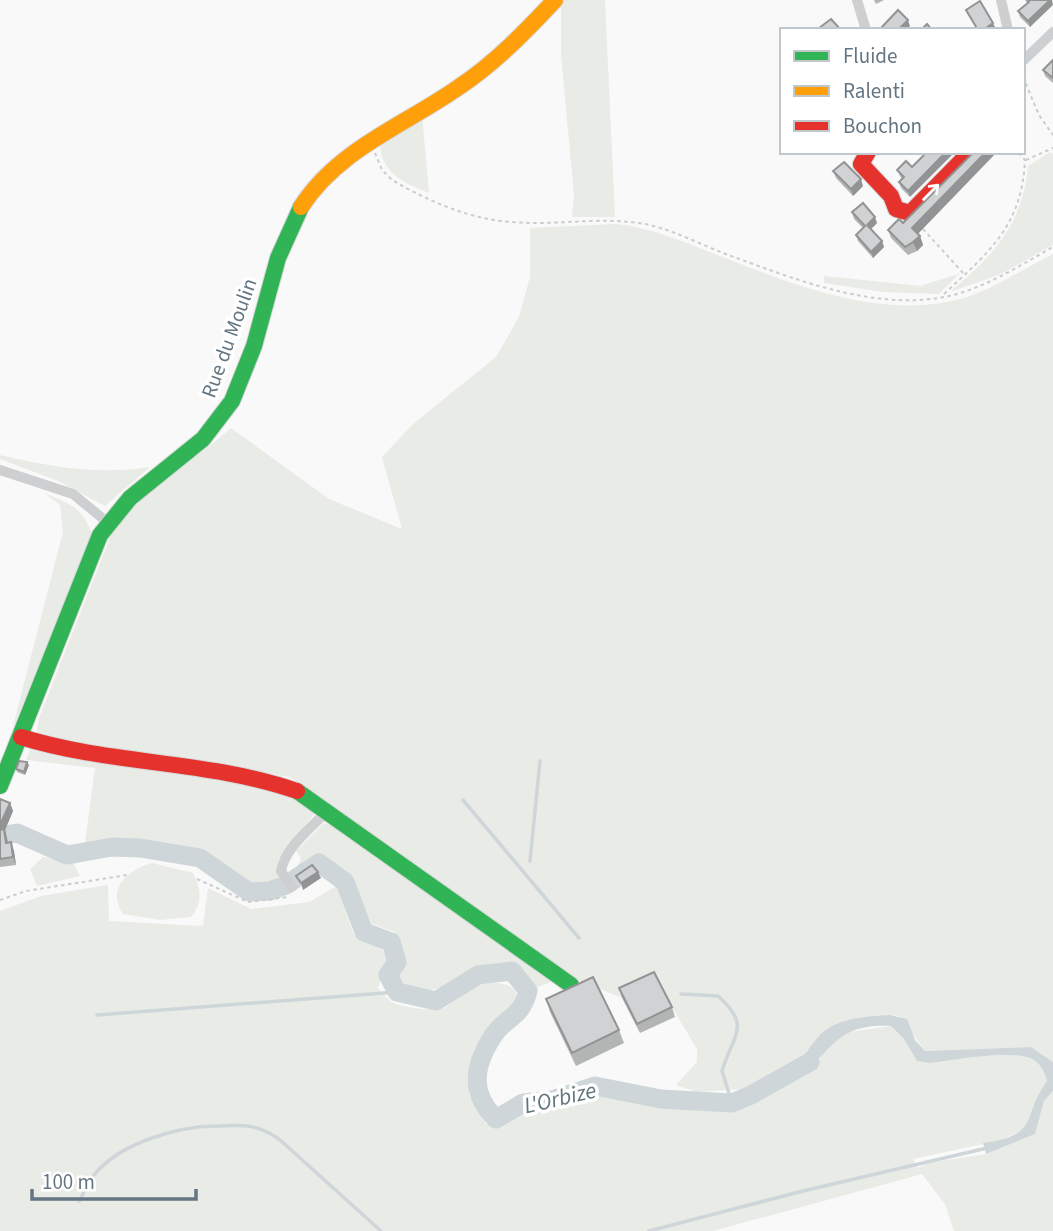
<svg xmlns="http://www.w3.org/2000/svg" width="1053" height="1231" viewBox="0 0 1053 1231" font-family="'Source Sans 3',sans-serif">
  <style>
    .green { fill: #e8ebe6 }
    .water { fill: #ced6d9 }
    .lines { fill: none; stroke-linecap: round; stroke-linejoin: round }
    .stream { stroke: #ced6d9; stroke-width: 3.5 }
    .river { stroke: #ced6d9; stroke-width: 19 }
    .fast-casing { stroke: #d5d6d7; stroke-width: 18 }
    .slow-casing { stroke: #d5d6d7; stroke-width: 18 }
    .jam-casing { stroke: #d5d6d7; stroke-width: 18 }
    .path { stroke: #cbcccd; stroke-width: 2; stroke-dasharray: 3.5 3.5; stroke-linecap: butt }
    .street { stroke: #cecfd0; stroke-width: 10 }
    .fast { stroke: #30b455; stroke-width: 16 }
    .slow { stroke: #ff9f0a; stroke-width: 16 }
    .jam { stroke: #e5322d; stroke-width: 16 }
    .wall { fill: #b3b5b5 }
    .shaded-wall { fill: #929394 }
    .building { fill: #d0d2d3; stroke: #929394; stroke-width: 2 }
    .oneway { stroke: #fff }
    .labels { text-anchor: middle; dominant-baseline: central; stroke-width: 7; stroke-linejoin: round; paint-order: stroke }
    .street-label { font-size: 21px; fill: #657683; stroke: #fff }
    .water-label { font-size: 23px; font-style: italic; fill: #60757c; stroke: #fff }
  </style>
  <rect width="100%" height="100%" fill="#f9f9f9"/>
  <path class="green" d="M561,0H605L615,217H572L574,195L561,54Z
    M422,115L429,193C406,184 380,173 380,143Z
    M1050,152L1053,154V245L1001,274L950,292C993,256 1023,224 1028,166Z
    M616,224C657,228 695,247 733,261C803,289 891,321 967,297C997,287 1025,268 1053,254V1062L1031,1047L925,1051L899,1016L890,1015L834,1026L818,1037L804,1059L742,1089L697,1092L676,1085L697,1062V1049L657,982L622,998L576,979L290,777L36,735L39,718L113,530C142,487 193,463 231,428L329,499L402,529L382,457L413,424L496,357L519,317L530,277V228Z
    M959,274L939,294L883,292L824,283V276L920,286Z
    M0,455C51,467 97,475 150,467L105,506L58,481L0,459Z
    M44,493C72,505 83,507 93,537L12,730L63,532L60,505Z
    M32,745L291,791L314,810V814L278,861V881C248,895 231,867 206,854C180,842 114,841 85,843L95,768L26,760Z
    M324,823L335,826L555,980L533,989L512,964L482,966L452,987L428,990L399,985L393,978C405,959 406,952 395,932L372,924C360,900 346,872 321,859L298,873L295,870L301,859L296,851Z
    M43,857L73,862L80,876L37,886L30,869Z
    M152,863L193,873C201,889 203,903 191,917L160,920L123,914C106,888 128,870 152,863Z
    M342,883L345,910L354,935L377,944L388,957L378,988C382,992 388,1000 393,1003C404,1007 436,1013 446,1007C454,1002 459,994 467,990C487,979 522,978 518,1007C486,1035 475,1052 469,1095L486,1124L506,1123L528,1107L558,1109L602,1091L679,1103L739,1107L809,1070L829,1044L843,1033L891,1026L904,1039L917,1061L930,1063C954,1060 1012,1049 1032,1059C1041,1064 1044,1072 1047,1081L1025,1130L997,1141L913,1159L918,1168L928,1163L986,1154L1035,1134L1044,1101L1053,1091V1231H954L945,1204L922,1174L713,1231H0V911L41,896L108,885L109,921L203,926L208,888L251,909L309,902Z"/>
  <path class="water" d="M890,1015L907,1019L915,1040L925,1051L1031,1047L1053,1062V1091L1044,1101L1035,1134L986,1154L983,1143C1041,1135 1020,1119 1047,1081C1044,1071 1041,1064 1032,1059C1012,1049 954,1060 930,1063L917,1061L904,1039L891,1026C831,1023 833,1056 791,1081L788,1068C807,1057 808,1047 822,1033C838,1018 869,1016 890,1015Z"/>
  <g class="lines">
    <path class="stream" d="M463,800L579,938
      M530,861L540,761
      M681,994L718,996C752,1026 733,1034 722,1071L732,1103
      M97,1015L397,992
      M79,1201C83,1195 85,1188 89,1182C113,1144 177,1126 218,1126C244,1125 257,1124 279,1139L381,1231
      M649,1231L803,1191L987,1148"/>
    <path class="river" d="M0,836L17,833L67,855L112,847L140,848L200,858L249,892L270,891L286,885L319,863L345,882L364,932L391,942L397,962L388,975L397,992L436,1001L478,975L512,971L528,991C521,1019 506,1016 493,1036C473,1067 470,1093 496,1119L523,1103L552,1100L595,1086L661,1099L732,1103L751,1095L810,1062"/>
    <g class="fast-casing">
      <path id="fast" d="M0,786L100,535L130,498L203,439L232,401L254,346L278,258L301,207
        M297,791L571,985"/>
    </g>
    <g class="slow-casing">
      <path id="slow" d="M301,207C338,149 405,125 459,87C495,63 525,32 555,0"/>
    </g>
    <g class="jam-casing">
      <path id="jam" d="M868,152L861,164L891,196L896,209L910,213L970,152
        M21,737C111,765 208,760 297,791"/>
    </g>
    <path class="path" d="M1023,77L1039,115L1053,135
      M375,153L382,170L392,180C428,201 469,219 511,222C556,226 600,216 645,224C675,230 705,247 734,257C802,282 885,314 957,294C992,284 1022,264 1053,247
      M1026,160L1053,148
      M923,229L964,274
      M944,294C989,252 1022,226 1025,160L1018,152
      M197,879L248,902L288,897
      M0,900L26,891L127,875"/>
    <path class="street" d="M857,0L866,30
      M1001,0L1008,30
      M1023,61L1053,32
      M0,470L73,494L107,522
      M292,887L281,871C285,848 310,829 326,812"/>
    <use href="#fast" class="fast"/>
    <use href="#slow" class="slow"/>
    <use href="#jam" class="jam"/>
  </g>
  <path class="wall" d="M874,0H884L876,4Z
    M1025,0H1052L1030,27L1020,17L1018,11L1027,3Z
    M1053,60V83L1045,76L1043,70Z
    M906,161L910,197L901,188L899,182L902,179L900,176L897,170Z
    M833,171L863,186L853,196L836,178Z
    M852,212L877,223L871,229L882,241L884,247L873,258L858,241L856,235L863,228L854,219Z
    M903,223L920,236L923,245L917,251L908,255L891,238L888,230Z
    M29,765L25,775L17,772L16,769Z
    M0,799L10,803L13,811L5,830L8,843L11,842L14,851L16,865L0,867Z
    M619,988L672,1007L675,1017L640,1033L622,998Z
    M546,999L619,1030L624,1043L576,1066L550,1012Z"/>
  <path class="shaded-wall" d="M1050,0H1052L1053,5L1030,27L1028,21Z
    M908,20L910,26L906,30H900V28Z
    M993,23L996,29L983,30Z
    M946,152H955L910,197L908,191Z
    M986,152H997L915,237L912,228Z
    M861,179L863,186L853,196L851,189Z
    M875,217L877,223L869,231L867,225Z
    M920,236L923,245L917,251L913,242Z
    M882,241L884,247L873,258L871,252Z
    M27,762L29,765L25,775L24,772Z
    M10,803L13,811L5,830L7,838L9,851L0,837V825Z
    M11,842L14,851L16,865L13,857Z
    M318,872L321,878L303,890L301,883Z"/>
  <path class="building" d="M1028,0H1050L1028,21L1018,11L1029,2Z
    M980,1L993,23L983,30H978L966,10Z
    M898,10L908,20L900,28L901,30H882L881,28Z
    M831,19L841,30H821L819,28Z
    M927,24L932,30H921Z
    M1053,60V78L1043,70Z
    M927,152H946L908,191L899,182L904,177L897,170L906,161L912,167Z
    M974,152H986L912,228L920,236L913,242L905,247L888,230L899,219L903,223Z
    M844,162L861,179L851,189L833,171Z
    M863,203L875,217L867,225L882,241L871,252L856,235L865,226L852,212Z
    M19,761L27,762L24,772L16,769Z
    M0,799L10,803L0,825Z
    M4,829L6,843L11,842L13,857L0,859V830Z
    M312,865L318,872L301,883L296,876Z
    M654,972L672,1007L637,1024L619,988Z
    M593,977L619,1030L572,1053L546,999Z"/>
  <defs><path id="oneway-shaft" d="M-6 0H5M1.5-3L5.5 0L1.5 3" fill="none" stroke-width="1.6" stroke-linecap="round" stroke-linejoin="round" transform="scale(1.75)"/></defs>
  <use class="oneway" href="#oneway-shaft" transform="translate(931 192) rotate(-45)"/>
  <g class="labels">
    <g class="street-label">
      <text transform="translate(229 338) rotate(-70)">Rue du Moulin</text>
    </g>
    <g class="water-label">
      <text transform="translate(560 1098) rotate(-13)">L'Orbize</text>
    </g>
  </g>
  <rect x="780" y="28" width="245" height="126" fill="#ffffff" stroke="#c1c8cd" stroke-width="2"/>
  <rect x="794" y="51" width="35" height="10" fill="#30b455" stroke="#c1c8cd" stroke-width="2"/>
  <text x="843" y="63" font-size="21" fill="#657683">Fluide</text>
  <rect x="794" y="86" width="35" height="10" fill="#ff9f0a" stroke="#c1c8cd" stroke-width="2"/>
  <text x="843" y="98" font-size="21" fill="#657683">Ralenti</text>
  <rect x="794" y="121" width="35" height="10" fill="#e5322d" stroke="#c1c8cd" stroke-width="2"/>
  <text x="843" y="133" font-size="21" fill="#657683">Bouchon</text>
  <path d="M32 1189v10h164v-10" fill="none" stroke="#657683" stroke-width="3.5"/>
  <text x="42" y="1189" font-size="21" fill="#657683" stroke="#ffffff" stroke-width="5" paint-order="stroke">100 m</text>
</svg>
